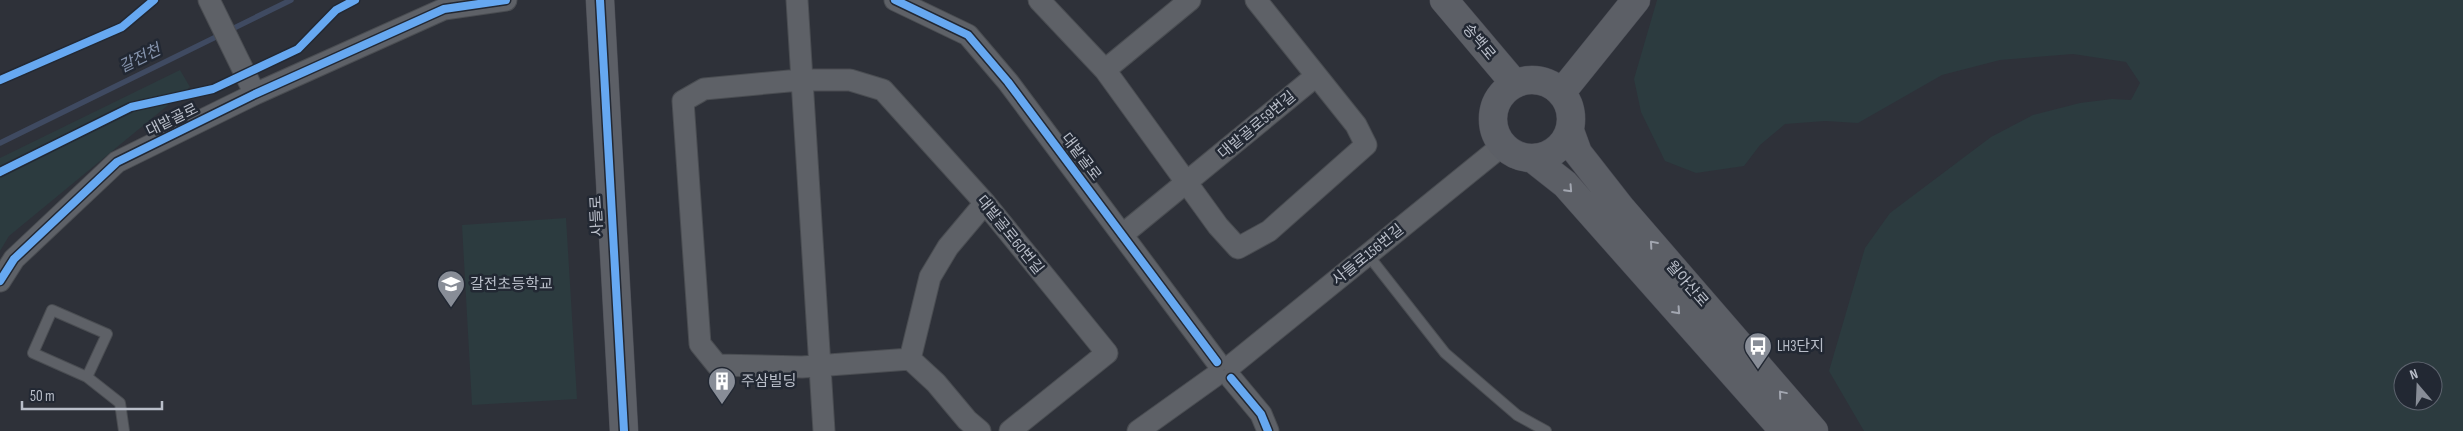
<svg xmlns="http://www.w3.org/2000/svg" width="2463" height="431" viewBox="0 0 2463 431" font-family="'Sofia Sans Condensed','Noto Sans KR',sans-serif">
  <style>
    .green { fill: #2c3b3f; fill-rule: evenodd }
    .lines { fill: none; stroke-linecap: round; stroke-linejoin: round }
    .stream { stroke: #3f4a61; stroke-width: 5.5 }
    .lane-casing { stroke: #4a4d52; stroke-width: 12 }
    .street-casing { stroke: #4a4d52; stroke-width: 23 }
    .secondary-casing { stroke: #4c4e56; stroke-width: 29 }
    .lane { stroke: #5e6167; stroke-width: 10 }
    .street { stroke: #5e6167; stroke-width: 21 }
    .secondary { stroke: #5c5f66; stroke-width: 28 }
    .cycleway-casing { stroke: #222833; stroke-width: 11 }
    .cycleway { stroke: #66a8f1; stroke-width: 8 }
    .oneway { stroke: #a2a6b0 }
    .labels { text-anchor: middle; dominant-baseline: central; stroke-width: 5; stroke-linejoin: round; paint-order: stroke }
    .street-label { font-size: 15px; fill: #b9bec9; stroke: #222833 }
    .poi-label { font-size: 15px; fill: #b9bec9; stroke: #222833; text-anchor: start }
    .water-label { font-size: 16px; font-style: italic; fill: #8593ac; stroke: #222833 }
  </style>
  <rect width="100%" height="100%" fill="#2e3139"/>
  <path class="green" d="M1657,0H2463V431H1864L1829,371L1865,248L1890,213L1991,137L2033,115L2080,103L2112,99L2131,100L2140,83L2126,62L2073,54L2000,60L1942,75L1858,123L1825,121L1785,124L1760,145L1744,166L1696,173L1665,161L1641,112L1634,79ZM2403,371H2433V401H2403Z
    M180,70L190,87L9,236L0,251V158Z
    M566,218L577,399L472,405L462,225Z"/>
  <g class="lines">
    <path class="stream" d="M0,143L291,0"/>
    <g class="lane-casing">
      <path id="lane" d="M1368,255L1445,353L1517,415L1546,431
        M87,377L107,334L52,310L33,353L87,377L120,403L124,431"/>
    </g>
    <g class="street-casing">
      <path id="street" d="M209,0L255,94
        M797,0L824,431
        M895,0L968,35L1008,82L1217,362
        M1039,0L1105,70L1218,226L1238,248L1269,231L1366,145L1356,125L1256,0
        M1105,70L1190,0
        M1122,235L1316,76
        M0,281L14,259L117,162L255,94L444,9L506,0
        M910,359L930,277L948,247L985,203
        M1233,364L1503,145
        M1231,378L1261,414L1268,431
        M980,431L967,420L936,383L910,359L802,367L717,365L700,344L683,101L704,89L800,80H850L883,90L985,203L1107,353L1010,431
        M1138,431L1215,376"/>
    </g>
    <g class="secondary-casing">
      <path id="secondary" d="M600,0L624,431
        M1444,0L1515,84
        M1493 119a39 39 0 1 1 78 0a39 39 0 1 1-78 0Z
        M1561,93L1636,0
        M1570,131L1578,153L1621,208L1814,431
        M1532,158L1565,184L1784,431"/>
    </g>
    <use href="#lane" class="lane"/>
    <use href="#street" class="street"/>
    <use href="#secondary" class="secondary"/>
    <g class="cycleway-casing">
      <path id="cycleway" d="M600,0L624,431
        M895,0L968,35L1008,82L1217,362
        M0,80L122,27L154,0
        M0,172L131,107L213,89L298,49L336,10L355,0
        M0,281L14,259L117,162L255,94L444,9L506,0
        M1231,378L1261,414L1268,431"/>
    </g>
    <use href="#cycleway" class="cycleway"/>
  </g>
  <defs><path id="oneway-chevron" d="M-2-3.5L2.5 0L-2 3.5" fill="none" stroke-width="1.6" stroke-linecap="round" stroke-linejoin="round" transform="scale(1.25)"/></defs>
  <g class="oneway">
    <use href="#oneway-chevron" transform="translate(1569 189) rotate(47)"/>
    <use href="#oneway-chevron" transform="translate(1653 244) rotate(-131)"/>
    <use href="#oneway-chevron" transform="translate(1677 311) rotate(48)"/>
    <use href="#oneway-chevron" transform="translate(1782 394) rotate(-130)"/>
  </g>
  <defs>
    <g id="school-pin" transform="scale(1.4375)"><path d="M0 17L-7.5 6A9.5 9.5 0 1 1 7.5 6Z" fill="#888d97" stroke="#222833"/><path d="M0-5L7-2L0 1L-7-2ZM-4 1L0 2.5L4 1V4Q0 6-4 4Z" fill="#fff"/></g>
    <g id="bus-pin" transform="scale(1.4375)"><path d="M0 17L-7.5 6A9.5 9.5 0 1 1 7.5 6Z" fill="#888d97" stroke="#222833"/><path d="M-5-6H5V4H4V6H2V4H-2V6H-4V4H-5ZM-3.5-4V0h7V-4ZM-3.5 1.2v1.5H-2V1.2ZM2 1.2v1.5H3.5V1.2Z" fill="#fff"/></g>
    <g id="building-pin" transform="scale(1.4375)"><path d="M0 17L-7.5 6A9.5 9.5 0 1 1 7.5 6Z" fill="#888d97" stroke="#222833"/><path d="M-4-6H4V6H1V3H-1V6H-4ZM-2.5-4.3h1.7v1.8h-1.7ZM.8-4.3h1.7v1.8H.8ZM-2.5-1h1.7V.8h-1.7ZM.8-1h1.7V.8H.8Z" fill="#fff"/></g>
  </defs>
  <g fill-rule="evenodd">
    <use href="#school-pin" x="451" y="284"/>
    <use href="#bus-pin" x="1758" y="346"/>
    <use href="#building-pin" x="722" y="381"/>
  </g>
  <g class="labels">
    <g class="street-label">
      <text transform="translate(1479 42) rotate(50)">송백로</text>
      <text transform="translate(172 120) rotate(-26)">대밭골로</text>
      <text transform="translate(1257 125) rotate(-40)">대밭골로59번길</text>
      <text transform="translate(1081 157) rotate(53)">대밭골로</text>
      <text transform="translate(597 216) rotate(-93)">사들로</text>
      <text transform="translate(1010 235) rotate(51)">대밭골로60번길</text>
      <text transform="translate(1368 255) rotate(-39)">사들로156번길</text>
      <text transform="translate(1687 284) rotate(49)">월아산로</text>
    </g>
    <g class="poi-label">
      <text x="470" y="284">갈전초등학교</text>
      <text x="1777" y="346">LH3단지</text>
      <text x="741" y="381">주삼빌딩</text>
    </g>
    <g class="water-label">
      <text transform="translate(140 59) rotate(-26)">갈전천</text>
    </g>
  </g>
  <g transform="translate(2418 386) rotate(341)"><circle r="24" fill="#222833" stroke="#5e646f"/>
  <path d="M0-4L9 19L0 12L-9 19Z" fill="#888d97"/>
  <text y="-8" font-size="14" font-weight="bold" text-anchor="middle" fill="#b9bec9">N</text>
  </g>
  <path d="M22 401v8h140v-8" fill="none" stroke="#b9bec9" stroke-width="2.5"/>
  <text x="30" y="401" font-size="15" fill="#b9bec9" stroke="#222833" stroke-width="4" paint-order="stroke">50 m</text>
</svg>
